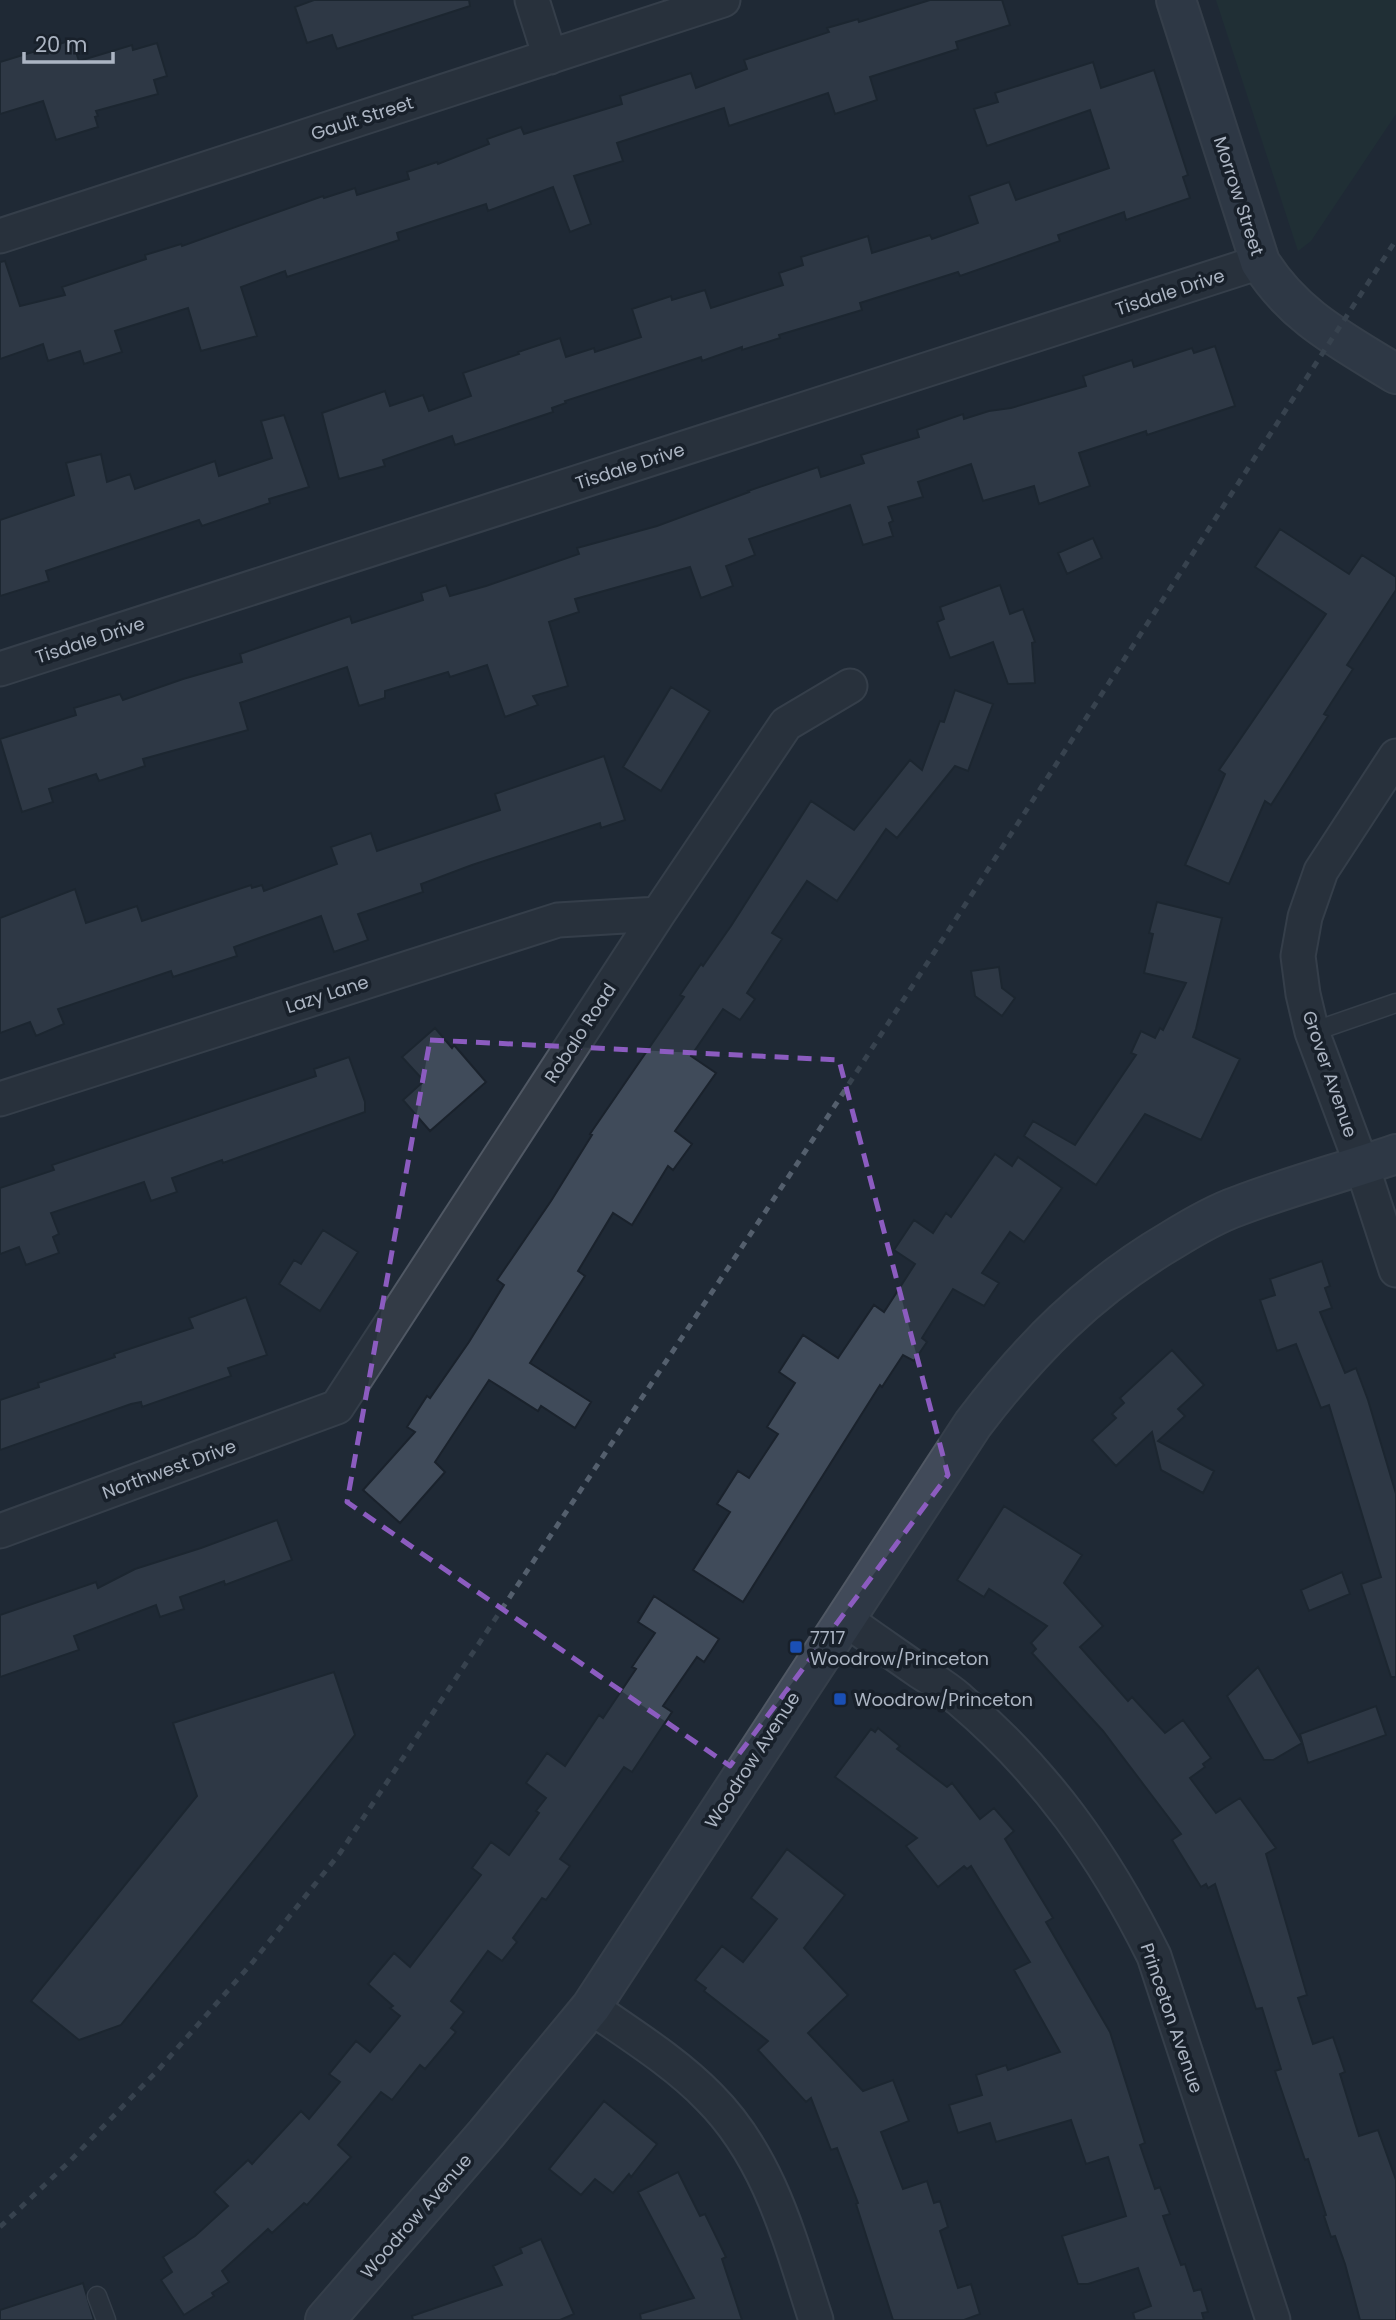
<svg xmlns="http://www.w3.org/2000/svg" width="1396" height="2320" viewBox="0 0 1396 2320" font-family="Poppins,sans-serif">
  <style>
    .green { fill: #223637 }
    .building { fill: #404b5a; stroke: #1a222c; stroke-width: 2 }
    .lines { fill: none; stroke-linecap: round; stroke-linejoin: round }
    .lane-casing { stroke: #505864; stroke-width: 21 }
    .street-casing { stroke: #505864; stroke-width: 37 }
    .secondary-casing { stroke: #505864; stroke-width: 42 }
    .lane { stroke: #333b46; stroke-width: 18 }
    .street { stroke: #333b46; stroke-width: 33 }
    .secondary { stroke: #414a59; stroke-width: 38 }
    .rail { stroke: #545f6d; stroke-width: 5; stroke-dasharray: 7 7; stroke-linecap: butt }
    .marked { fill: none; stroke: #8c5cc0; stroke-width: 5; stroke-dasharray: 14 9; stroke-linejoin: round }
    .transit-dot { fill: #1a4fb4; stroke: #18202a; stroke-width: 2.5 }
    .labels { text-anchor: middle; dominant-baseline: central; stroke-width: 7; stroke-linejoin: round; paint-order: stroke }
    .street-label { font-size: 18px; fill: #acb5c3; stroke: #18202a }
    .poi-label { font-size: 18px; fill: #acb5c3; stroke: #18202a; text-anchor: start }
  </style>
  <rect width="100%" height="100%" fill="#1f2935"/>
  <path class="green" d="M1216,0H1396V114L1311,241L1298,251Z"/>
  <path class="building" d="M314,0H469L470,6L337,49L332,35L307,43L295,7Z
    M930,0H1002L1010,25L956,42L958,49L870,77L877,100L835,114L828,93L729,126L724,108L617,143L623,161L574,176L591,224L570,232L553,187L488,211L486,204L397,233L399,240L287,277L285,271L241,287L257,336L201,351L188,308L115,331L122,352L84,364L80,351L48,361L43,344L0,359V262L5,261L20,306L65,295L62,287L146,259L145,255L181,244L182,246L323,196L324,198L355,188L357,195L409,179L407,172L437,162L438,164L489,144L487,139L521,127L524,134L622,104L620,96L691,73L696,88L747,69L744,60L829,32L827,28L858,19L859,22Z
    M72,40L79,61L132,45L133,50L157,43L167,76L154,80L158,94L96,111L98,116L95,117L98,127L56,140L43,101L0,114V62Z
    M1093,62L1101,88L1154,70L1188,175L1183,177L1190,198L1126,220L1124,212L1058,235L1060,241L960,276L958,272L860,303L862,310L779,335L780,338L742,350V347L702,361L701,357L565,401L566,403L552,408L553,412L455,445L452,436L383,460L385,466L339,479L322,413L385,391L390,406L423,395L429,411L471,396L463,373L519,354L518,352L560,338L566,357L594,348L595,352L641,337L632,309L671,296L672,300L705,290L711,308L783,285L779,273L803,265L801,257L868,236L872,253L930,235L932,239L978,223L969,196L1009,182L1016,200L1109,168L1090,110L987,146L974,109L998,102L995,93Z
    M1215,346L1235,406L1147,435L1146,431L1079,453L1090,486L1039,504L1034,486L983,501L971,464L918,482L923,497L888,507L893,521L889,523L893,536L863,545L850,505L749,539L755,555L726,566L733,586L701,598L690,567L575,599L579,612L549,622L568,686L533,696L538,705L505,717L487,665L450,677L448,672L385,691V698L359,706L347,667L240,703L248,730L143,759L145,766L99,781L96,774L49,789L53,802L22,812L0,739L76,715L74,708L120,694L123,700L183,679L242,662L240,654L350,616L352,623L423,600L421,593L446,585L450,596L486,586L579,554L577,548L657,526L749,492L748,491L818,467L821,477L864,463L861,455L919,437L917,430L963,414L964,419L989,411L1011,408L1086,386L1083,376L1132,360L1134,367L1192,348L1194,353Z
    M284,415L309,487L269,499L270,503L202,526L199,520L46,571L49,581L0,596V520L74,495L66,463L101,454L107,482L130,474L135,489L215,461L219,476L272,458L261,421Z
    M1280,529L1349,574L1362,555L1396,577V590L1347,665L1353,669L1324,714L1328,716L1271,805L1265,801L1229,884L1185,865L1225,774L1219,770L1326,614L1255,567Z
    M1093,538L1102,558L1067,574L1058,553Z
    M1000,585L1010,614L1023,609L1035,642L1032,643L1035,683L1008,684L993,642L950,658L937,622L944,619L940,607Z
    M671,687L710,711L661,791L623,767Z
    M955,690L993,704L968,771L955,766L897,838L886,829L837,901L807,881L772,933L782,939L747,993L755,999L740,1020L723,1009L691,1056L716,1073L675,1131L692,1144L673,1170L668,1166L632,1225L613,1213L578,1271L585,1276L530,1363L591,1402L575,1428L541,1406L538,1411L489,1380L435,1462L445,1472L400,1523L363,1490L415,1432L407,1427L427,1396L430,1398L469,1342L504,1285L497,1280L551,1201L592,1135L590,1134L684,997L680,995L701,964L703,966L731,926L811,801L854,830L910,760L922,770L940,721L944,722Z
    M604,756L625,820L601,828L600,823L472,865L421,884L423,892L358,914L368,940L334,952L321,916L234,947L237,956L173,977L171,971L58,1009L64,1024L36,1036L30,1022L0,1033V918L75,889L86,923L137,906L142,921L251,885L252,888L262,885L264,891L337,864L331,847L371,833L377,851L500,810L495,794Z
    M1157,902L1222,918L1196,1029L1193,1037L1240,1059L1201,1140L1145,1114L1096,1185L1024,1136L1033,1121L1075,1145L1136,1055L1131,1053L1141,1031L1155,1038L1160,1028L1163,1030L1186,983L1144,973L1153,934L1149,933Z
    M999,967L1002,988L1015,998L1002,1016L975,996L971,971Z
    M435,1028L452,1048L454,1045L486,1082L430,1131L403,1100L424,1081L402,1057Z
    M349,1057L365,1102V1112L223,1163L222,1160L172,1178L177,1192L151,1201L144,1182L51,1213L59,1234L53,1237L59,1253L26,1265L19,1247L0,1254V1188L54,1170L52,1165L316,1076L314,1069Z
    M995,1154L1012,1166L1018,1157L1062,1188L1024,1242L1010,1232L982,1273L999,1283L984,1306L953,1289L922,1338L927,1342L914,1361L903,1355L882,1387L880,1385L743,1602L693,1570L730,1512L717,1504L738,1471L749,1478L778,1434L767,1427L795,1383L779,1372L803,1335L838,1358L874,1305L884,1312L915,1264L894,1250L914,1220L933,1233L946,1213L951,1217Z
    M323,1230L358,1252L320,1311L279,1284L294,1260L301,1264Z
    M1322,1261L1330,1286L1325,1288L1332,1308L1320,1312L1345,1373L1356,1368L1368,1400L1396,1494V1677H1391L1361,1584L1381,1577L1329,1405L1321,1408L1296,1344L1277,1351L1260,1300L1275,1295L1270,1279Z
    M246,1297L267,1355L228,1368L231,1376L142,1407L141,1402L131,1404L0,1450V1400L39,1387L38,1383L115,1357L114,1354L193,1328L189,1318Z
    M1172,1350L1204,1385L1178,1409L1185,1416L1158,1441L1214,1471L1203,1493L1161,1470L1152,1432L1116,1466L1092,1440L1116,1418L1112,1414L1124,1403L1120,1398Z
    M1004,1506L1082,1555L1064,1583L1103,1626L1080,1647L1128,1701L1132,1697L1165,1733L1183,1720L1211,1758L1203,1764L1205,1767L1190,1778L1216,1813L1240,1798L1276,1848L1266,1854L1307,1995L1298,1998L1313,2044L1333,2037L1345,2072L1340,2074L1359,2136L1378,2130L1396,2180V2320H1360L1345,2264L1335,2236L1331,2237L1324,2216L1326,2215L1308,2159L1305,2160L1275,2071L1281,2069L1262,2008L1256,2009L1215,1884L1208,1888L1206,1884L1201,1887L1172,1840L1181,1834L1103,1731L1032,1653L1036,1649L1031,1643L1047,1626L989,1589L984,1597L957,1580Z
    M277,1520L292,1560L225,1585L224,1581L180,1597L184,1609L160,1617L156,1605L74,1636L79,1650L0,1677V1615L96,1582L98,1588L135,1569L201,1548Z
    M1342,1572L1350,1594L1309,1611L1301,1590Z
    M654,1596L719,1639L704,1662L697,1657L663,1706L672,1712L632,1772L624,1767L560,1859L570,1866L546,1900L542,1898L513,1938L517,1942L502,1961L488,1951L451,2001L464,2012L451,2028L456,2032L425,2069L420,2065L392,2100L381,2092L338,2145L351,2157L307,2205L304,2203L272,2233L268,2229L222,2271L229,2282L212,2293L214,2296L184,2315L161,2280L172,2272L163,2257L195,2236L228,2206L214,2192L248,2160L252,2164L301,2111L309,2119L340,2082L329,2074L356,2041L370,2052L400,2016L390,2008L393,2006L368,1984L394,1953L410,1967L481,1875L472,1868L491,1842L509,1855L539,1813L536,1811L546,1798L526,1783L547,1753L565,1766L599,1715L603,1718L636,1669L632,1667L655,1633L638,1622Z
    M1258,1667L1302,1743L1273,1760H1264L1227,1696Z
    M334,1672L355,1735L121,2025L79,2040L31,2001L197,1796L173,1723Z
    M1376,1706L1386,1735L1308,1763L1300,1734Z
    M878,1728L900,1746L897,1749L947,1787L952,1783L980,1819L994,1808L1014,1831L1005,1839L1053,1918L1046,1922L1110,2032L1145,2143L1140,2145L1155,2189L1160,2187L1170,2214L1163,2216L1181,2265L1185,2264L1194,2291L1201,2289L1208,2312L1202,2313L1204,2320H1135L1133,2313L1151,2306L1138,2268L1088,2284H1078L1062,2236L1126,2216L1108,2157L1086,2164L1071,2120L996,2142L990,2123L958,2133L949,2105L982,2095L976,2075L1006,2065L1008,2070L1060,2052L1014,1970L1030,1962L971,1866L967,1869L964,1866L938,1887L906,1846L917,1838L835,1777L871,1729L875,1732Z
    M787,1849L845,1895L804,1948L848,1995L808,2033L863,2091L893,2080L909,2121L881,2132L903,2189L927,2181L934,2203L940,2201L948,2227L940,2231L958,2288L971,2284L980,2314L964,2320H893L856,2204L858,2203L837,2148L831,2150L811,2098L806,2102L758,2050L768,2041L704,1991L706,1988L695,1980L722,1946L743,1962L777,1919L751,1898Z
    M604,2101L657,2144L631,2177L629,2174L613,2193L595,2179L581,2195L549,2169Z
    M678,2172L700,2216L705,2214L726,2257L722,2259L742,2320H641L640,2314L694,2298L638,2192Z
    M541,2239L574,2314L560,2320H413L412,2316L502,2285L493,2266L522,2253L520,2248Z
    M83,2283L94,2320H0V2310Z"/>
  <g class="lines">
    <g class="lane-casing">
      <path id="lane" d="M1312,1032L1396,1003
        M97,2296L106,2320"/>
    </g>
    <g class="street-casing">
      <path id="street" d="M532,0L550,57
        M0,236L723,0
        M0,669L1260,262
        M1396,756L1321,871L1305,917L1298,956L1303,994L1312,1032L1362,1166L1396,1270
        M0,1099L558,920L658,914
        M0,1531L337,1407L658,914L786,724L850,686
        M845,1619C870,1637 895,1654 919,1671C933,1680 947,1688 959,1699C1045,1772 1104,1855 1154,1956L1273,2320
        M591,2007C631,2035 675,2062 709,2097C770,2158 790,2241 816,2320"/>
    </g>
    <g class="secondary-casing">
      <path id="secondary" d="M1176,0L1260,262C1294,317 1343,341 1396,374
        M325,2320L486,2134L591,2007L973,1424C1030,1349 1090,1288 1172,1240C1193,1227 1215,1214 1238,1206C1290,1186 1344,1172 1396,1154"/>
    </g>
    <use href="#lane" class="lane"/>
    <use href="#street" class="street"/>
    <use href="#secondary" class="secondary"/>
    <path class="rail" d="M0,2227L68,2163L159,2069L252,1963L340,1853L799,1161L1396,240"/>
  </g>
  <path d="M0 0H1396V2320H0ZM430,1040L839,1060L948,1475L730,1766L347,1502Z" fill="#1f2935" fill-opacity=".55" fill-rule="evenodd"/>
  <path class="marked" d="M430,1040L839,1060L948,1475L730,1766L347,1502Z"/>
  <g class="transit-dot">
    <rect x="789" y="1640" width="14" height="14" rx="3.5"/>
    <rect x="833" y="1692" width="14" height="14" rx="3.5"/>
  </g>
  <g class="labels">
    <g class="street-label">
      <text transform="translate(362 118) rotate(-18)">Gault Street</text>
      <text transform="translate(1239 196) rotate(72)">Morrow Street</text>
      <text transform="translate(1170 292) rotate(-18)">Tisdale Drive</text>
      <text transform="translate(630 466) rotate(-18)">Tisdale Drive</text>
      <text transform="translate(90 640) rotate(-18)">Tisdale Drive</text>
      <text transform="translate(327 994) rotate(-18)">Lazy Lane</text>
      <text transform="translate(580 1033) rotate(-57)">Robalo Road</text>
      <text transform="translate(1330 1074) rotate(71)">Grover Avenue</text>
      <text transform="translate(169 1469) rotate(-20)">Northwest Drive</text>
      <text transform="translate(752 1760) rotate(-57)">Woodrow Avenue</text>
      <text transform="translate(1172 2018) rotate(71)">Princeton Avenue</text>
      <text transform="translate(416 2216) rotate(-49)">Woodrow Avenue</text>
    </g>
    <g class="poi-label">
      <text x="810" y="1637">7717<tspan x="810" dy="21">Woodrow/Princeton</tspan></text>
      <text x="854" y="1699">Woodrow/Princeton</text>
    </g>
  </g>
  <path d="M24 52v10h89v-10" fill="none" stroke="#acb5c3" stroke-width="3.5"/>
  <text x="35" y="52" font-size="21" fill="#acb5c3" stroke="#18202a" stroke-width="5" paint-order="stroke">20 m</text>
</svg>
